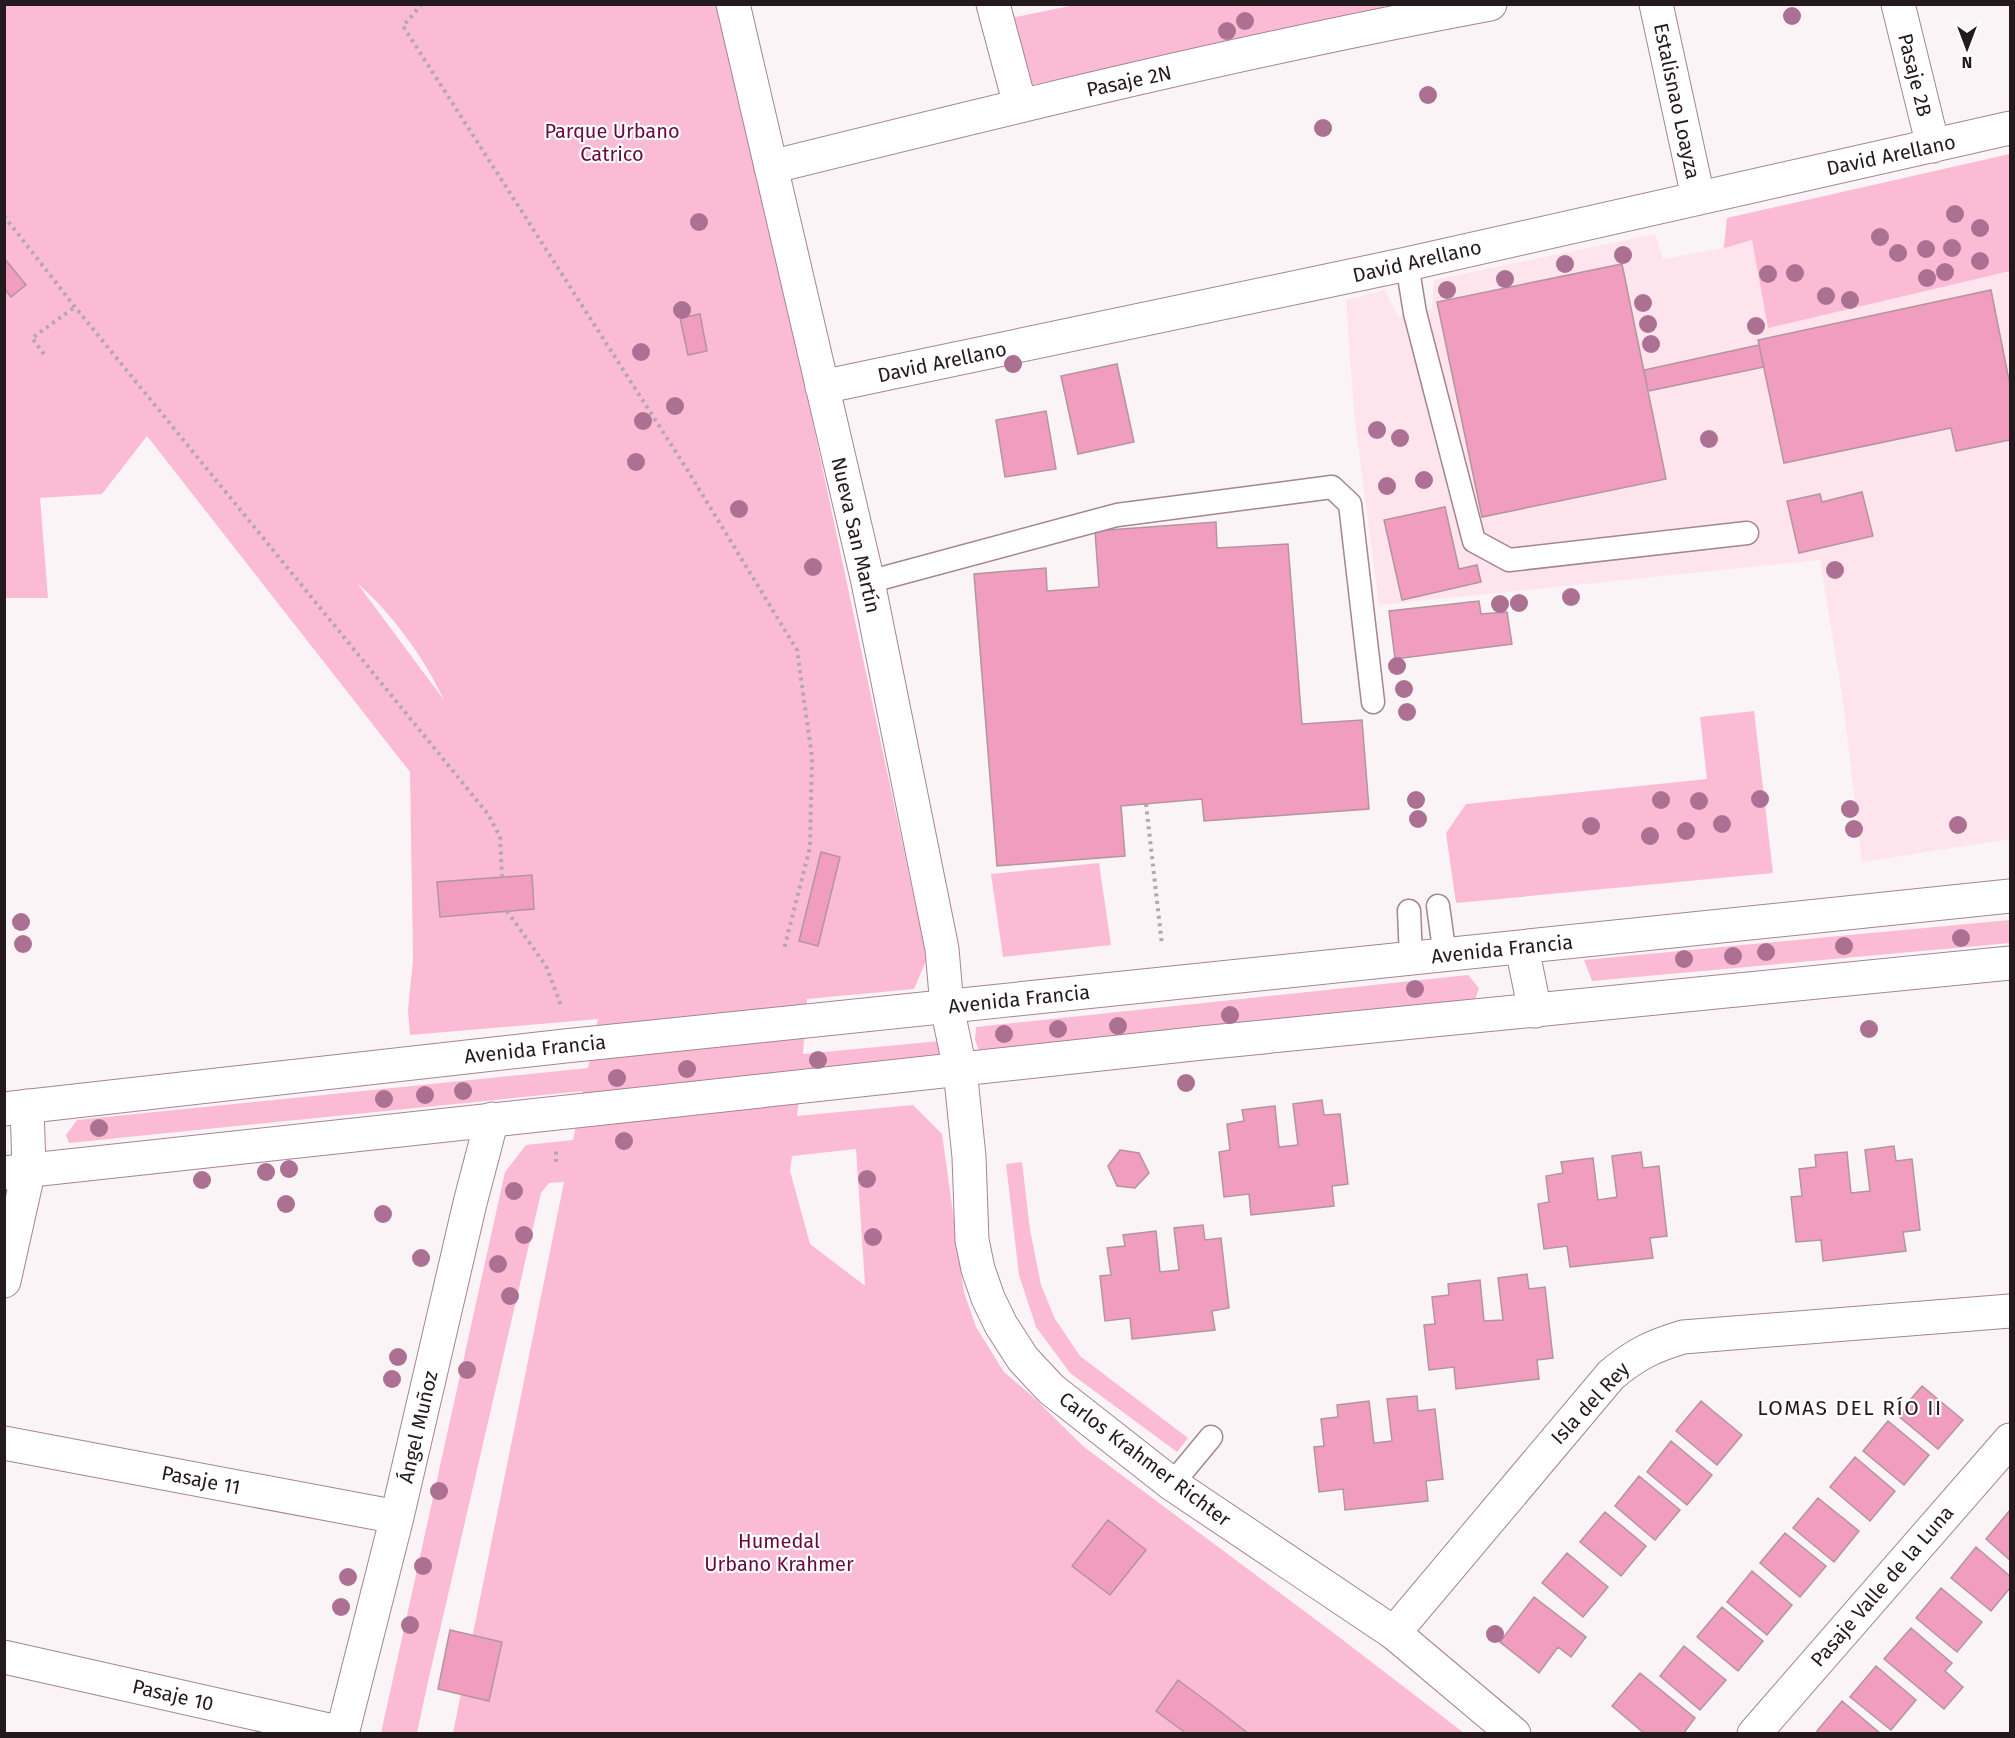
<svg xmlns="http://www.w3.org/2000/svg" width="2015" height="1738" viewBox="0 0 2015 1738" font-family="'Fira Sans',sans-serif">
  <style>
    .built { fill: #fee4ed }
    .green { fill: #fcbbd4; fill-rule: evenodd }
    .building { fill: #f19dbf; stroke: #b4949f; stroke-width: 1.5 }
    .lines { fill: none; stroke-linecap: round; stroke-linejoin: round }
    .service-casing { stroke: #a48590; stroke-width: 25 }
    .minor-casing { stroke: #a48590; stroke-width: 35 }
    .tertiary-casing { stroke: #a48590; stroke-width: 35 }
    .primary-casing { stroke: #a48590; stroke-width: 35 }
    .path { stroke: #b1a8ac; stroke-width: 4; stroke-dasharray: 3 4.5; stroke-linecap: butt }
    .service { stroke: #fff; stroke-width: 22 }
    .minor { stroke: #fff; stroke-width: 33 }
    .tertiary { stroke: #fff; stroke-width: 33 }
    .primary { stroke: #fff; stroke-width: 33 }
    .tree { fill: #ac7192 }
    .labels { text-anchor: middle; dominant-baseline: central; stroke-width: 4.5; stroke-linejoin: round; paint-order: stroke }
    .street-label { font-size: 20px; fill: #24191d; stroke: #fff }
    .park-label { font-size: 20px; fill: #6b063f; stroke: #fff }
    .neighbourhood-label { font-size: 21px; letter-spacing: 1.5px; fill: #24191d; stroke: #fff }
  </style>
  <rect width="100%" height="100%" fill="#fbf4f7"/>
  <path class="built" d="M2010,154V839L1862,862L1843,701L1820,560L1379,605L1354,414L1346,300L1385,290L1398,317L1432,309L1434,280L1655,234L1663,259L1723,248L1727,218Z"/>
  <path class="green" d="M1079,4H1383L1385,12L1030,85L1011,18Z
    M4,5H718L776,250L927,959L914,989L807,999L803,1054L940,1041L943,1055L802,1069L797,1116L913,1105L942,1134L964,1292L976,1327L1004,1372L1031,1395L1084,1447L1339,1637L1464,1733H453L564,1182L549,1183L541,1193L427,1686L417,1733H381L505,1172L526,1145L573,1140L583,1091L69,1143L66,1135L77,1120L588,1068L598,1019L410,1035L408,1010L413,960L410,772L147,436L102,494L40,498L48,598H5ZM357,583C391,612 425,659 444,700ZM856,1149L865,1285H864L810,1244L790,1171L792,1156Z
    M2010,154V271L1768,328L1752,240L1724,248L1727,218Z
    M1754,711L1773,873L1456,903L1446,833L1466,804L1707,779L1700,717Z
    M1099,863L1111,945L1003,957L991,874Z
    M2010,920V943L1592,981L1584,960Z
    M1468,975L1479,988L1475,1000L979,1051L975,1040L976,1027Z
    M1022,1162L1030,1230L1041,1285L1055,1319L1080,1356L1188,1438L1177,1452L1070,1373L1036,1327L1019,1275L1006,1164Z"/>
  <path class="building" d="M4,258L26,285L11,297L4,288Z
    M1622,264L1666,479L1482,517L1437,302Z
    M1991,290L2010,385V440L1956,451L1951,428L1784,463L1758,340Z
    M700,314L707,351L688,355L680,318Z
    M1759,345L1764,367L1648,391L1644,370Z
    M1117,364L1134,442L1078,454L1061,376Z
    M1046,411L1056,469L1005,477L996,420Z
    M1862,492L1873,536L1799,553L1787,501L1820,494L1822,502Z
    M1445,507L1459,569L1477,565L1481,582L1402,600L1384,520Z
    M1216,522L1217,548L1288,544L1302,724L1362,720L1369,809L1204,821L1202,799L1121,806L1125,856L997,866L974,574L1046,568L1047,591L1099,587L1095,531Z
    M1479,601L1481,614L1507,612L1512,644L1395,659L1389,611Z
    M821,852L840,857L818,946L799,941Z
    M532,875L534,909L440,917L437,882Z
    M1322,1100L1324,1115L1340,1114L1348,1184L1332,1186L1334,1206L1251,1215L1249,1194L1224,1197L1219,1152L1230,1150L1227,1124L1244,1121L1242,1110L1275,1106L1279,1147L1298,1145L1293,1104Z
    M1894,1146L1896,1161L1912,1159L1920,1230L1903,1232L1906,1251L1823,1261L1821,1240L1796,1242L1791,1197L1802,1196L1799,1169L1816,1167L1815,1155L1847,1152L1851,1193L1870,1191L1865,1150Z
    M1120,1150L1139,1153L1149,1173L1135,1188L1117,1186L1108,1166Z
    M1641,1152L1643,1168L1659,1166L1667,1236L1650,1238L1653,1258L1570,1267L1567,1246L1544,1249L1538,1204L1549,1202L1546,1176L1563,1173L1561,1162L1593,1158L1598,1200L1617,1197L1612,1156Z
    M1203,1225L1205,1240L1221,1238L1229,1308L1212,1311L1215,1330L1132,1339L1130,1318L1105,1321L1100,1276L1111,1275L1107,1248L1125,1246L1123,1235L1156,1231L1160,1272L1179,1270L1174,1228Z
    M1527,1274L1529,1289L1545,1287L1553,1358L1537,1360L1539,1379L1456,1389L1454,1367L1429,1370L1424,1325L1435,1324L1432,1297L1449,1295L1448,1284L1480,1280L1484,1321L1503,1320L1498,1278Z
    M1922,1386L1963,1420L1938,1449L1897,1415Z
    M1417,1396L1418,1411L1435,1409L1443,1479L1426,1481L1428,1501L1345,1510L1343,1489L1319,1492L1314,1447L1324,1446L1321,1419L1338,1417L1337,1405L1369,1401L1374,1443L1392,1441L1387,1399Z
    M1701,1401L1742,1435L1717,1465L1676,1431Z
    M1888,1421L1929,1455L1904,1485L1863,1451Z
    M1671,1441L1712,1475L1687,1505L1647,1472Z
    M1855,1457L1895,1491L1870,1521L1830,1487Z
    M1639,1476L1680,1510L1655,1540L1615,1506Z
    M1818,1498L1859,1531L1834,1562L1793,1528Z
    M2010,1510V1560L1986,1539Z
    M1605,1512L1646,1546L1621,1576L1580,1542Z
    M1108,1520L1146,1550L1110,1595L1072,1566Z
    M1785,1533L1826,1566L1800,1597L1760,1563Z
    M1976,1547L2010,1576V1588L1991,1611L1951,1578Z
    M1567,1553L1608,1587L1583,1617L1542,1583Z
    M1752,1571L1792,1605L1767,1635L1727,1602Z
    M1941,1588L1982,1622L1957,1652L1916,1618Z
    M1534,1597L1586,1637L1571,1657L1558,1647L1539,1673L1500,1642Z
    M1722,1607L1763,1641L1738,1671L1697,1637Z
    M1911,1628L1952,1663L1945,1671L1963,1687L1944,1709L1884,1659Z
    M450,1630L502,1642L489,1701L438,1689Z
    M1684,1646L1726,1680L1700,1710L1660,1676Z
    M1876,1666L1916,1700L1891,1730L1850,1697Z
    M1640,1673L1695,1718L1683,1734H1645L1612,1706Z
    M1178,1680L1221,1712L1249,1734H1187L1156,1711Z
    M1842,1701L1881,1734H1820L1817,1731Z"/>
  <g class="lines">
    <g class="service-casing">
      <path id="service" d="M1407,264L1415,313L1474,541L1509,560L1747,533
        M868,582L1117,515L1332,487L1350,504L1373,702
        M1438,906L1445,956
        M1409,911L1411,958
        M1172,1484L1211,1437"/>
    </g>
    <g class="minor-casing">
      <path id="minor" d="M993,4L1020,105
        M1656,4L1698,197
        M1898,4L1933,146
        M771,167C1009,108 1248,49 1490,4
        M822,387L1407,264L2010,128
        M4,1281L29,1169L27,1106
        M4,1443L397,1517
        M1394,1633L1611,1375C1636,1354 1653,1346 1683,1337L2010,1311
        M4,1657L342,1733
        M342,1734L397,1517L470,1203L492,1119
        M1754,1734L2010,1440"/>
    </g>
    <g class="tertiary-casing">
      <path id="tertiary" d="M733,4L868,582L942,949L947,1007L960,1069L969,1157L972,1240L978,1269L988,1298L1001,1325L1023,1359L1051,1389L1172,1484L1394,1633L1514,1734"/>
    </g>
    <g class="primary-casing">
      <path id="primary" d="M1522,948L1535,1011
        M4,1109L565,1046L2010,896
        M4,1173L1202,1043L2010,963"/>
    </g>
    <path class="path" d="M422,4L403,26L688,471L797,650L812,757L810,847L784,949
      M4,216L75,307L488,814L500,837L502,876
      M44,354L32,338L75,307
      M1146,804L1162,945
      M507,911L546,966L562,1008
      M556,1162V1151"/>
    <use href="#service" class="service"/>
    <use href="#minor" class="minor"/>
    <use href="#tertiary" class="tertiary"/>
    <use href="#primary" class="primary"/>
  </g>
  <g class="tree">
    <circle cx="1792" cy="16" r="9"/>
    <circle cx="1245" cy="21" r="9"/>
    <circle cx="1227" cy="31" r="9"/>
    <circle cx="1428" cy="95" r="9"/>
    <circle cx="1323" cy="128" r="9"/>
    <circle cx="1955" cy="214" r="9"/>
    <circle cx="699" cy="222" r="9"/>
    <circle cx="1980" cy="228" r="9"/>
    <circle cx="1880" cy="237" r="9"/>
    <circle cx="1952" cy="248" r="9"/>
    <circle cx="1926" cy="249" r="9"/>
    <circle cx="1898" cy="253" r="9"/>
    <circle cx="1623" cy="255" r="9"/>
    <circle cx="1980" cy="261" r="9"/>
    <circle cx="1565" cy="264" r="9"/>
    <circle cx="1945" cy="272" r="9"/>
    <circle cx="1795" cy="273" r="9"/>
    <circle cx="1768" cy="274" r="9"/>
    <circle cx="1927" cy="278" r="9"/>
    <circle cx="1505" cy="279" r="9"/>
    <circle cx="1447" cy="290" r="9"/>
    <circle cx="1826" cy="296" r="9"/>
    <circle cx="1850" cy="300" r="9"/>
    <circle cx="1643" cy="303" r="9"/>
    <circle cx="682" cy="310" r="9"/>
    <circle cx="1648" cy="324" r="9"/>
    <circle cx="1756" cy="326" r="9"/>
    <circle cx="1651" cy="344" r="9"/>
    <circle cx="641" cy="352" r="9"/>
    <circle cx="1013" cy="364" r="9"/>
    <circle cx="675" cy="406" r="9"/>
    <circle cx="643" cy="421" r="9"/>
    <circle cx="1377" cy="430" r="9"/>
    <circle cx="1400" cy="438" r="9"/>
    <circle cx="1709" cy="439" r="9"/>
    <circle cx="636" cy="462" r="9"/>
    <circle cx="1424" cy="480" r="9"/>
    <circle cx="1387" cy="486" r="9"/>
    <circle cx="739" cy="509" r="9"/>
    <circle cx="813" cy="567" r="9"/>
    <circle cx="1835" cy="570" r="9"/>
    <circle cx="1571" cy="597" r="9"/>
    <circle cx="1519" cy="603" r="9"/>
    <circle cx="1500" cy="604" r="9"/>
    <circle cx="1397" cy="666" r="9"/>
    <circle cx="1404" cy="689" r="9"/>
    <circle cx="1407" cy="712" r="9"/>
    <circle cx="1760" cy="799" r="9"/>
    <circle cx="1416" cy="800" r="9"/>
    <circle cx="1661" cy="800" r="9"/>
    <circle cx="1699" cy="801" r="9"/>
    <circle cx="1850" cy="809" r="9"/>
    <circle cx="1418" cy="819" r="9"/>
    <circle cx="1722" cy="824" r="9"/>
    <circle cx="1958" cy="825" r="9"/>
    <circle cx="1591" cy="826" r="9"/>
    <circle cx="1854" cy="829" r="9"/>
    <circle cx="1686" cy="831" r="9"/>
    <circle cx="1650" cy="836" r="9"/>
    <circle cx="21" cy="922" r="9"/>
    <circle cx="1961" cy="938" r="9"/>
    <circle cx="23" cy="944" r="9"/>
    <circle cx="1844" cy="946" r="9"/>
    <circle cx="1766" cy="952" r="9"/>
    <circle cx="1733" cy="956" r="9"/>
    <circle cx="1684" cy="959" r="9"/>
    <circle cx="1415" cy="989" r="9"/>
    <circle cx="1230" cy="1015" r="9"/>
    <circle cx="1118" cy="1026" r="9"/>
    <circle cx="1058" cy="1029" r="9"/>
    <circle cx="1869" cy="1029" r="9"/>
    <circle cx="1004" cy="1034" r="9"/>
    <circle cx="818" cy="1060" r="9"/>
    <circle cx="687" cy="1069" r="9"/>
    <circle cx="617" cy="1078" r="9"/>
    <circle cx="1186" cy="1083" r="9"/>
    <circle cx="463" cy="1091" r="9"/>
    <circle cx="425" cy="1095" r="9"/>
    <circle cx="384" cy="1099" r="9"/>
    <circle cx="99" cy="1128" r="9"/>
    <circle cx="624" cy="1141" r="9"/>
    <circle cx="289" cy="1169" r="9"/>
    <circle cx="266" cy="1172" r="9"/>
    <circle cx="867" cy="1179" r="9"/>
    <circle cx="202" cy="1180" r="9"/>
    <circle cx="514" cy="1191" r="9"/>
    <circle cx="286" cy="1204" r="9"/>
    <circle cx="383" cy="1214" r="9"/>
    <circle cx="524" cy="1235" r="9"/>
    <circle cx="873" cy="1237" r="9"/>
    <circle cx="421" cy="1258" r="9"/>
    <circle cx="498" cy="1264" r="9"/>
    <circle cx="510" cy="1296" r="9"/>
    <circle cx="398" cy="1357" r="9"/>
    <circle cx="467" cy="1370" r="9"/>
    <circle cx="392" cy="1379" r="9"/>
    <circle cx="439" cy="1491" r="9"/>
    <circle cx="423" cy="1566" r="9"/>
    <circle cx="348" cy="1577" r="9"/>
    <circle cx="341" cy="1607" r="9"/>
    <circle cx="410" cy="1625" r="9"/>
    <circle cx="1495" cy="1634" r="9"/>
  </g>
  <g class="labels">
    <g class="street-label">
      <text transform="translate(1915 75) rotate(76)">Pasaje 2B</text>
      <text transform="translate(1129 81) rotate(-12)">Pasaje 2N</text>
      <text transform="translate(1677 101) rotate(78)">Estalisnao Loayza</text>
      <text transform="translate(1891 155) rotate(-12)">David Arellano</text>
      <text transform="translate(1417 261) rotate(-13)">David Arellano</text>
      <text transform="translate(942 362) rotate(-12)">David Arellano</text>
      <text transform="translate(856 535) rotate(77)">Nueva San Martín</text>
      <text transform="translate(1502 949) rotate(-6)">Avenida Francia</text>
      <text transform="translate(1019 999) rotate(-6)">Avenida Francia</text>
      <text transform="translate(535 1049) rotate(-6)">Avenida Francia</text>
      <text transform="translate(1590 1403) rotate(-47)">Isla del Rey</text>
      <text transform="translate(418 1427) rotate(-77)">Ángel Muñoz</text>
      <text transform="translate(1145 1459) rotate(37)">Carlos Krahmer Richter</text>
      <text transform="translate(201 1480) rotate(11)">Pasaje 11</text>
      <text transform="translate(1882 1586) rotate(-49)">Pasaje Valle de la Luna</text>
      <text transform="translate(173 1695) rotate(13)">Pasaje 10</text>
    </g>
    <g class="park-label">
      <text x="612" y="131">Parque Urbano<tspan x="612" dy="23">Catrico</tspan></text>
      <text x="779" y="1541">Humedal<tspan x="779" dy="23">Urbano Krahmer</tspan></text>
    </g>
    <g class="neighbourhood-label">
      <text x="1850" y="1408">LOMAS DEL RÍO II</text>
    </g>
  </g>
  <rect width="2015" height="1738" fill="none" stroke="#24191d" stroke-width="12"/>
  <g transform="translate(1967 48) rotate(180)" stroke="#ffffff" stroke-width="4.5" paint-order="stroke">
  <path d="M0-4.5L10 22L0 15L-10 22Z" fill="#24191d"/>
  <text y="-9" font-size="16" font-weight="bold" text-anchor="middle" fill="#24191d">N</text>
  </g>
</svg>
